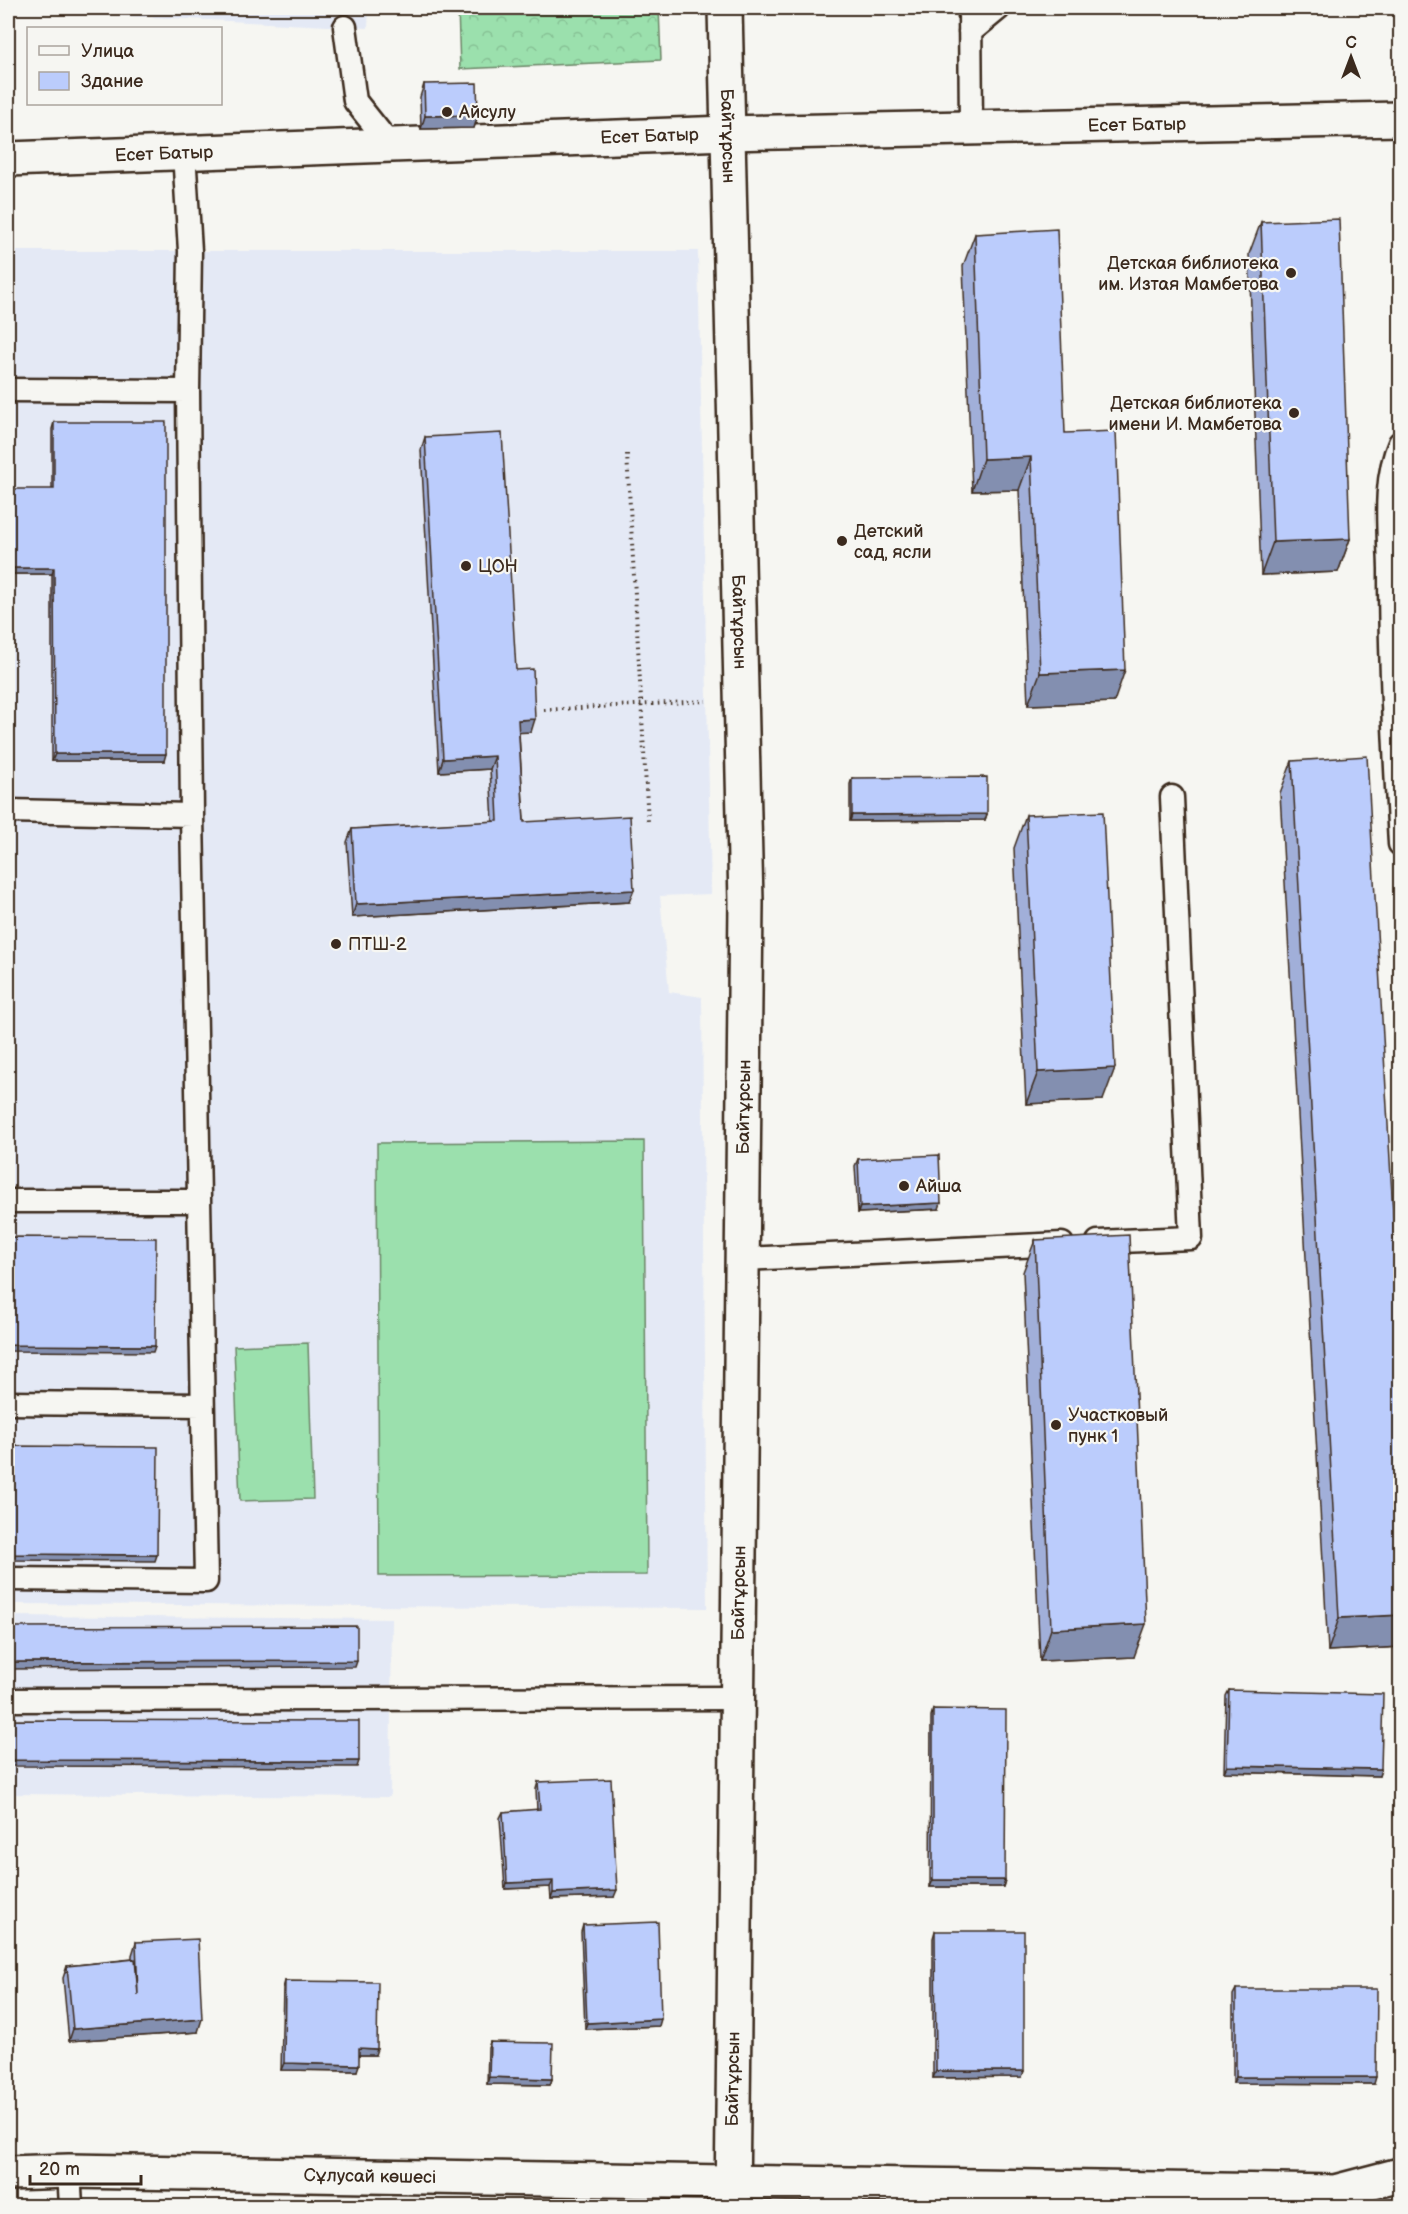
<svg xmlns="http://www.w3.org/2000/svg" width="1408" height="2214" viewBox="0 0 1408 2214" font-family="'Balsamiq Sans',sans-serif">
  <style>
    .built { fill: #e4e9f5 }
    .grass { fill: #9be0ad; stroke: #6b8566; stroke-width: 1.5 }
    .forest { fill: url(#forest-crowns); stroke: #6b8566; stroke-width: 1.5 }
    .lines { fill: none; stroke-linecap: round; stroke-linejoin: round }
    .lane-casing { stroke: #3b2a1e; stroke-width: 27 }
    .street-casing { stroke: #3b2a1e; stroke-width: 38 }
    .secondary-casing { stroke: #3b2a1e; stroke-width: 38 }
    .path { stroke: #3b2a1e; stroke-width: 4; stroke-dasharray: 1.5 4.5; stroke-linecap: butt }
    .lane { stroke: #f6f6f2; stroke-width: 22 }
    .street { stroke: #f6f6f2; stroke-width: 33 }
    .secondary { stroke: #f6f6f2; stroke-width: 33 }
    .wall { fill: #a1afd9; stroke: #3b2a1e; stroke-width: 1.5 }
    .shaded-wall { fill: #838fb0; stroke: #3b2a1e; stroke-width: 1.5 }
    .building { fill: #bbccfc; stroke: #3b2a1e; stroke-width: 1.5 }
    .poi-dot { fill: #3b2a1e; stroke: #f6f6f2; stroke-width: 2 }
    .labels { text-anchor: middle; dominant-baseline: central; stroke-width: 4.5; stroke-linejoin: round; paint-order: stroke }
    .poi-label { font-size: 18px; fill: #3b2a1e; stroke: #f6f6f2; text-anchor: start }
    .street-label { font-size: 18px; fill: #3b2a1e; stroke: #f6f6f2 }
  </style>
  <defs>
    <pattern id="forest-crowns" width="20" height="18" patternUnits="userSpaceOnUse" patternTransform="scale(1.5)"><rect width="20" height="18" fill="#9be0ad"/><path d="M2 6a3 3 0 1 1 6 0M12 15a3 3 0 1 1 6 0" fill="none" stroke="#86c094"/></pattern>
  </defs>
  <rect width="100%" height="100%" fill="#f6f6f2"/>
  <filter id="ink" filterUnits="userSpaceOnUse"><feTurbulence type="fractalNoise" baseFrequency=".0167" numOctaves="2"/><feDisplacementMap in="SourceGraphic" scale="12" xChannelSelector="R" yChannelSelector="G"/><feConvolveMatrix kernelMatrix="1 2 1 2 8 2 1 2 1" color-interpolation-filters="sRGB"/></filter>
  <g filter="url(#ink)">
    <path class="built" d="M8,8H369L368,28L8,10Z
      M8,251H698L711,894L660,896L669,992L702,997L707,1608L8,1604Z
      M8,1616L392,1619L390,1797L8,1794Z"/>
    <path class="grass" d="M644,1141L647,1575L379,1576L377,1143Z
      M308,1343L313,1499L240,1501L234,1346Z"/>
    <path class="forest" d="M458,8H659L661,60L460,69Z"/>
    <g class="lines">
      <g class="lane-casing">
        <path id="lane" d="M970,8L971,127
          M345,27L355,101L390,145
          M970,32L999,8
          M8,390L188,391
          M1400,443C1383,481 1389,528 1390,569C1390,661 1395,752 1400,844
          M8,811L192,815
          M8,1201H198
          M1098,1242L1191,1238L1172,797
          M742,1259L1062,1244
          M8,1403L202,1405
          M8,1579L206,1581L192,815L188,391L190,251L184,152
          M8,1700L738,1698
          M69,2171L71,2206"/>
      </g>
      <g class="street-casing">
        <g id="street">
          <path id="s1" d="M8,159L727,133"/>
          <path id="s2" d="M8,2173L69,2171L1335,2192L1400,2175"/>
        </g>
      </g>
      <g class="secondary-casing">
        <g id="secondary">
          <path id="s3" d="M725,8L746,902L732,2206"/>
          <path id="s4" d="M727,133L1400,119"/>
        </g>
      </g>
      <path class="path" d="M627,454L648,822
        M544,710L706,701"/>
      <use href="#lane" class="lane"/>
      <use href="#street" class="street"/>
      <use href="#secondary" class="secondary"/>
    </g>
    <path class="wall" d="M424,84L478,115L474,128L421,129L420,97Z
      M1261,222L1350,539L1338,572L1261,575L1249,254Z
      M975,234L1065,433L1114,702L1028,705L1019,490L972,491L963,266Z
      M54,422L164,761H52V574H8L52,489V429Z
      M425,437L516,670L531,732H519L524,822L629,902L352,917L347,842L352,829L493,822L490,769L439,772L421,450Z
      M1292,761L1401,1647L1328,1651L1280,793Z
      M852,778L987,814L985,820L850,821V784Z
      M1026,815L1103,1100L1026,1104L1014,848Z
      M858,1159L939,1209L858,1213L855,1166Z
      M1035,1240L1134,1657L1040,1661L1023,1272Z
      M1229,1690L1381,1769L1379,1776L1224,1772L1226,1696Z
      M933,1709L1005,1880L1003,1887H930L931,1716Z
      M538,1782L614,1897L551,1899L550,1887L505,1889L500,1818L503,1812L537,1810L536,1789Z
      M583,1925L659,2026L585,2029L581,1932Z
      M935,1931L1022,2077L933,2078V1938Z
      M136,1942L198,2032L69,2041L63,1978L67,1966L132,1959V1955Z
      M285,1981L375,2055H359L357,2071L281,2070L283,1988Z
      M1236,1989L1374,2084L1233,2083V1995Z
      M490,2042L552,2079L550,2085L487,2084L488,2048Z"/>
    <path class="shaded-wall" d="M478,115L474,128L421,129L425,116Z
      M1031,457L1019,490L972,491L983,459Z
      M1350,539L1338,572L1261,575L1273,542Z
      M8,568H54L52,574H8Z
      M1125,670L1114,702L1028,705L1040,673Z
      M535,719L531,732L513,733L518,720Z
      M55,754H166L164,761H52Z
      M495,756L490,769L439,772L443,759Z
      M987,814L985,820L850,821L852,815Z
      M634,890L629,902L352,917L356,904Z
      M1115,1068L1103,1100L1026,1104L1038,1072Z
      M941,1203L939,1209L858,1213L860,1207Z
      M8,1345L155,1346L153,1352L8,1351Z
      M8,1554L157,1555L155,1561L8,1560Z
      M1401,1615V1647L1328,1651L1339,1618Z
      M1146,1624L1134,1657L1040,1661L1051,1629Z
      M357,1661L355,1667L8,1669V1662Z
      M8,1760L359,1761L357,1767L8,1766Z
      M1227,1766L1381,1769L1379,1776L1224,1772Z
      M933,1880H1005L1003,1887H930Z
      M553,1881L550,1887L505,1889L507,1883Z
      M617,1890L614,1897L551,1899L553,1893Z
      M202,2019L198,2032L69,2041L73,2029Z
      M661,2019L659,2026L585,2029L587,2023Z
      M359,2048L377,2049L375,2055H357Z
      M284,2063L359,2065L357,2071L281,2070Z
      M936,2071H1024L1022,2077L933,2078Z
      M489,2077L552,2079L550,2085L487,2084Z
      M1236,2077H1376L1374,2084L1233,2083Z"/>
    <path class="building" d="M477,83L478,115L425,116L424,84Z
      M1339,219L1350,539L1273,542L1261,222Z
      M1057,229L1065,433L1116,431L1125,670L1040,673L1031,457L983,459L975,234Z
      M54,422H166V754H55L54,568H8V489H54Z
      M502,433L516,670L533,669L535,719L518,720L524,822L630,816L634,890L356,904L352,829L498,821L495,756L443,759L425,437Z
      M1367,756L1401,1353V1615L1339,1618L1292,761Z
      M987,777V814L852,815V778Z
      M1103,812L1115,1068L1038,1072L1026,815Z
      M939,1155L941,1203L860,1207L858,1159Z
      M1129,1235L1146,1624L1051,1629L1035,1240Z
      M8,1237L156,1238L155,1346L8,1345Z
      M8,1446L158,1447L157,1555L8,1554Z
      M357,1626V1661L8,1662V1627Z
      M1229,1690L1383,1694L1381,1769L1227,1766Z
      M933,1709L1006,1710L1005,1880H933Z
      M8,1720L359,1721V1761L8,1760Z
      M611,1779L617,1890L553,1893V1881L507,1883L503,1812L540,1809L538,1782Z
      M658,1922L661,2019L587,2023L583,1925Z
      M935,1931H1024V2071H936Z
      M198,1939L202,2019L73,2029L67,1966L135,1959L138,1995L136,1942Z
      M285,1981L378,1982L377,2049L359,2048V2065L284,2063Z
      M1236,1989H1377L1376,2077H1236Z
      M490,2042L553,2043L552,2079L489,2077Z"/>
  </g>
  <g class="poi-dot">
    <circle cx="447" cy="112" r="6"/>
    <circle cx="1291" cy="273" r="6"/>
    <circle cx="1294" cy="413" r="6"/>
    <circle cx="842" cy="541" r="6"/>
    <circle cx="466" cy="566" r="6"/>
    <circle cx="336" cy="944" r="6"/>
    <circle cx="904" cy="1186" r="6"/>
    <circle cx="1056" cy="1425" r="6"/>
  </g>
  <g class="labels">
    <g class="poi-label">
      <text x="459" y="112">Айсулу</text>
      <text x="1279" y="263" text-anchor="end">Детская библиотека<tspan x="1279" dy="21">им. Изтая Мамбетова</tspan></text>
      <text x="1282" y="403" text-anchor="end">Детская библиотека<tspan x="1282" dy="21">имени И. Мамбетова</tspan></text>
      <text x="854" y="531">Детский<tspan x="854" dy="21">сад, ясли</tspan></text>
      <text x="478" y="566">ЦОН</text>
      <text x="348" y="944">ПТШ-2</text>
      <text x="916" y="1186">Айша</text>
      <text x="1068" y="1415">Участковый<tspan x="1068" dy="21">пунк 1</tspan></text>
    </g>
    <g class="street-label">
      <text stroke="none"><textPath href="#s4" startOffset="410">Есет Батыр</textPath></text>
      <text stroke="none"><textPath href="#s1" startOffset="642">Есет Батыр</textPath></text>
      <text stroke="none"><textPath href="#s3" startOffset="128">Байтұрсын</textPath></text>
      <text stroke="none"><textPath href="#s1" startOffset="156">Есет Батыр</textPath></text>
      <text stroke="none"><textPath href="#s3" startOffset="614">Байтұрсын</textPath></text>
      <text transform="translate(744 1107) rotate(-89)">Байтұрсын</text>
      <text transform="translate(739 1593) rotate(-89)">Байтұрсын</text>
      <text transform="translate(733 2079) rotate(-89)">Байтұрсын</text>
      <text stroke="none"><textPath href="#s2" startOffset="362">Сұлусай көшесі</textPath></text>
    </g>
  </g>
  <rect width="1408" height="2214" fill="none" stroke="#f6f6f2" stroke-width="30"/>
  <rect x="15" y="15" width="1378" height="2184" fill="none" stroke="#3b2a1e" stroke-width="2" filter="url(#ink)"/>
  <rect x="27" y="27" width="195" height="78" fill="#f6f6f2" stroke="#aba49d" stroke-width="1.5"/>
  <rect x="39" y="46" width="30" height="9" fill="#f6f6f2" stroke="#aba49d" stroke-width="1.5"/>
  <text x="81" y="57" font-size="18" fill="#3b2a1e">Улица</text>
  <rect x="39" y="72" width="30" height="18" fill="#bbccfc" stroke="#aba49d" stroke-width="1.5"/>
  <text x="81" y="87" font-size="18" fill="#3b2a1e">Здание</text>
  <g transform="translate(1351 57)" stroke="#f6f6f2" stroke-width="4.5" paint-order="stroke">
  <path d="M0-4.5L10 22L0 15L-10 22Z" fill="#3b2a1e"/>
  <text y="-9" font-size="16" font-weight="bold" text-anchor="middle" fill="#3b2a1e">С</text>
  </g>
  <path d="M30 2175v9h111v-9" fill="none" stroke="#3b2a1e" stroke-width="3"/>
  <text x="39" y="2175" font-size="18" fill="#3b2a1e" stroke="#f6f6f2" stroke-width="4.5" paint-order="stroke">20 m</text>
</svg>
